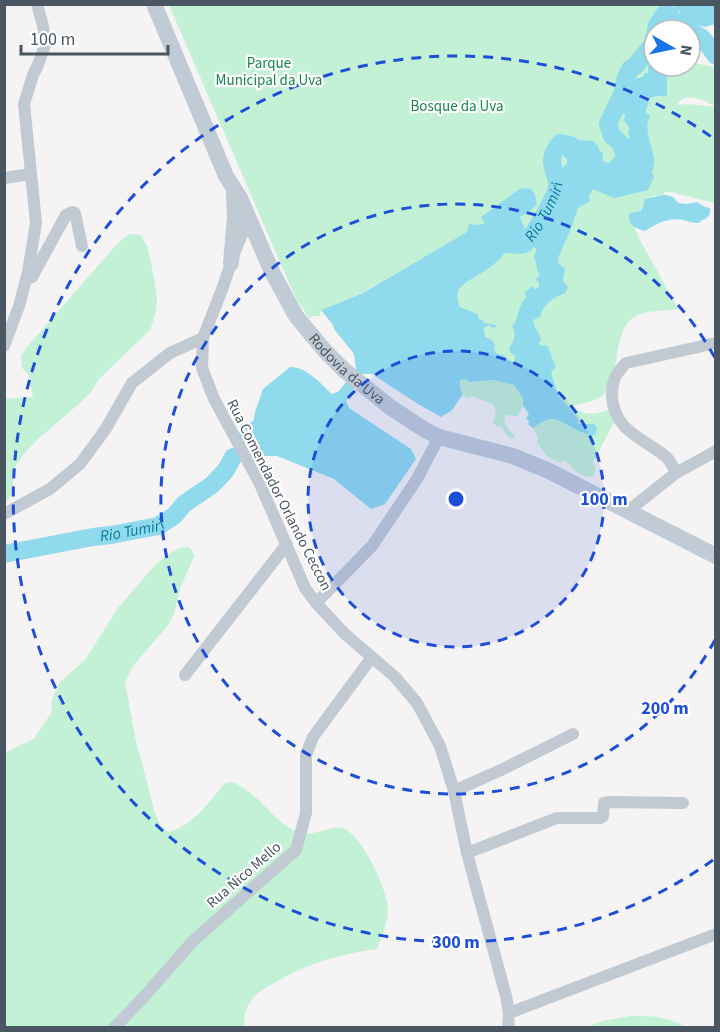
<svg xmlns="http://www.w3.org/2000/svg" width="720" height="1032" viewBox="0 0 720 1032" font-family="'Source Sans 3',sans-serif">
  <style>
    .green { fill: #c3f1d5 }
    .water { fill: #90daee }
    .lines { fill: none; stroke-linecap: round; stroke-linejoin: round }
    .river { stroke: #90daee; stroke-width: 18 }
    .street { stroke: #c1cad2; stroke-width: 12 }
    .secondary { stroke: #c1cbd6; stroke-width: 16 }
    .ring { fill: none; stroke: #1d4ed8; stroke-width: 3; stroke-dasharray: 10 8 }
    .labels { text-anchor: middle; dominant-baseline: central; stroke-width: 4.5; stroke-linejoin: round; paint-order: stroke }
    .park-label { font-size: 15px; fill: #17864f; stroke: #fff }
    .street-label { font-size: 15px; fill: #4a5661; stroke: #fff }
    .water-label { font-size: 16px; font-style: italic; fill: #0c7c9b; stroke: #fff }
    .centre { fill: #1d4ed8; stroke: #fff; stroke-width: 3 }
    .ring-label { font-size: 18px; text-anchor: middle; font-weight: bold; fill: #1d4ed8; stroke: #fff; stroke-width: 4.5; stroke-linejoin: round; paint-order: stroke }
  </style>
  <rect width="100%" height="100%" fill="#f5f3f3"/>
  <path class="green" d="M169,5H678L674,8L675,10L680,12C681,30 669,30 654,30V63L648,66L649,73L643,77H637L622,96L626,98L625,104L621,106C622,111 624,112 625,116C628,120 625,124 629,128L647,122C647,112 646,108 650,98L657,96H667V66H690V60L693,63L715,67V106C708,102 693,95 685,98C681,99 680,102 677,105L688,104L715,107V203L671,192H664L663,195L654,196L643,202L641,211L635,212L633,224L640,240L678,309C667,311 651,310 641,314C609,324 624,374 603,395C595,402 583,403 572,406C585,416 593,415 608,410L614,422L593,462C596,467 596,471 593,476L586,477L572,469L571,465L566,461H562L561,463L548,457L537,443L538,437L533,428C550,417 553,416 571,427L585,425L579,424L578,419L567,407L563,408C562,398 554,383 550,373L510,352L515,356V362C510,362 507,359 504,355L497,354L485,337L484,329L493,325L484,323L460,307L458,302V294L460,288L429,255L362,293L321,310L320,316H312L309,318L297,300L289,283Z
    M129,234L141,235L148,248L155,283L157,300L155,316L150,330L98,380L92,391L80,403L38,439L22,456L15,468L11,495L5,505V399L33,397L28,374L22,368L21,356L27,347L117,244Z
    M465,379L470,382L493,380L514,385L523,398V406L518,416L506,415L504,418C505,425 508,431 514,434V437L510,439L505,433L502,427L497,426L492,422C497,416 496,411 493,404L472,396L470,398L465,397L460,388V380Z
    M189,547L195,555L180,588L175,611L169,624L134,665L125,681L135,737L155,813L161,826L168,832C193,826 209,802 225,783L233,782C238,785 244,788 249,792C265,804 278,825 298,832C313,838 330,825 342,828C361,832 388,891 388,909C388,923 382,936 377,949C341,954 308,963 276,982C267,987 257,992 251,1001C245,1009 244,1018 244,1027H5L4,753L34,739L51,713L52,699L60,682L85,660L118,608L154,566L167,555L180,548Z
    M631,1016C650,1016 669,1016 685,1027H589C601,1019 617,1019 631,1016Z"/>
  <path class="water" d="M685,4L715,5V24L705,27L695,25L689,30H668L673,26H676L681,20L680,12L674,10L675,6Z
    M654,63V66H667V96H657L650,98L646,111L647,114L650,116C643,129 652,144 654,159C655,163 653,168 652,173L654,177L648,190L614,198L593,189L589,196L590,201L578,208L570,231L558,258L559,264L565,268L563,281L568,287L565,293C554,297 543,304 540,317L533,320C533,326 540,333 541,340L539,343L541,346L546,345C552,352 551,359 556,366L551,373L559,396L578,419L579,424H594L597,429L595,435L592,436C584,433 576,430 569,426C552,416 550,417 533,428L528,424L529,421L526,418L529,414L523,406V398L514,385L493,380L470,382L465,379L460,380V388L463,394L452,410L441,417L418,404L372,374H363L346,401L349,408L411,449L416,459L385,504L371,509L334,479L277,456H262L256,438L253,424L255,412L263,389L290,367C307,367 320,383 332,394L339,391L356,369L354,354L334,329L333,325L321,310L363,293L467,232L469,224L479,225L485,223L481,217L514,193L522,188L531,189L535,195L537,204L530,211L520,217L525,229L529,233L526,239H515C507,251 500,260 489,268C481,274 465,281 460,288C456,294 458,302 460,307L477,314L480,320H483L484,323L496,325L497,326L494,328L489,326L484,328L485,337L491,339L495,345L494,349L497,354L504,355C507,359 510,362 515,362V356L510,352L509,348C514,342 517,333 512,326C520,318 516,308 526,298L525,292L529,289L531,286L535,289L539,287V282L535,280L540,275C535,270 538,263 534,258C535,252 540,248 531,246L532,242L530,241L533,235H536L548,213L558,200V197L560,196V191C555,186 552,177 553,170H560L567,164V159L562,154V151L565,149L566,144L574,140L593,141L598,146L600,152L603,153V161L608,163L611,161L614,163L620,157V150L624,142L630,137L628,134L629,128L624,120L625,115L622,112L621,106L625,103L626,98L622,96V91L629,85L627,84V80L643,77L645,73H648V66Z
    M663,195C671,195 674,197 678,203L686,204L697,202L705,207L710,208V214L706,219L702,220L699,223C693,223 689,222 684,220C669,217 657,223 645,231C634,228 628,225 629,213L641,211L645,199Z"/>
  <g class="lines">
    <g class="river">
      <path d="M656,30L657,25L666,12L681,30"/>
      <path d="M690,33C704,35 708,46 716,56"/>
      <path d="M616,169L623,161L625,154L620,143L612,136L608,124L623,92L625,80L630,69L635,66L653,44L654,38"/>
      <path id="s1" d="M487,245C501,239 515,248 524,244C532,240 556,195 557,187C558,183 557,181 556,178C551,162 549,156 560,143L571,145L577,152L586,157"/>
      <path d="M245,437L273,418"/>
      <path id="s2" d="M4,554L93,537L111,535L158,526L174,516L184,504L212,485L226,470L233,457"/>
    </g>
    <path class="street" d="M4,178L31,174
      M249,218L235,251L223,287L203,338L202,368L214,399L260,484L305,588L316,603L345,634L395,677L417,703L440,746L454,791L467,853L506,996L509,1013L508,1028
      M26,279L32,277L66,215L72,212L75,213L82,246
      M4,346L19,306L28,272L36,223L24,104L33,75L38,65L45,45L43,26L37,4
      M676,473L716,451
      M628,511L676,473C673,467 671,461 666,457C644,438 614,432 612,396C612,380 615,375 626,363L716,343
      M4,514L50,489L80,464L105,430L132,383L170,353L203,338
      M316,603L372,546L417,479L439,437
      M185,675L287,544
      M454,791L501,770L573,734
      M467,853L557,818H601L603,816L604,803L609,802L683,803
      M509,1013L716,934
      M114,1028L142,999L193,941L296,850L306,813V755L313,737L372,657"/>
    <g class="secondary">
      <path id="s3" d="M154,4L226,176L240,198L272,272L296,316L325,351L344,370L390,407L425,430L439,437L513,456L549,471L716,556"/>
      <path d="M231,263L235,217L234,194"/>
    </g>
  </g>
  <circle cx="456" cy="499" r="148" fill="#1d4ed8" fill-opacity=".12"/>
  <g class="ring">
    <circle cx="456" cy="499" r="148"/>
    <path d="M715 640A295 295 0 1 1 715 358"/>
    <path d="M713 860A443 443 0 1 1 713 138"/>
  </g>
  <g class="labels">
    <g class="park-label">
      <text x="269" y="63">Parque<tspan x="269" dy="17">Municipal da Uva</tspan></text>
      <text x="457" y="106">Bosque da Uva</text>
    </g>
    <g class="street-label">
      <text stroke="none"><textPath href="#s3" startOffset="417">Rodovia da Uva</textPath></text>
      <text transform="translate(279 495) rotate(63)">Rua Comendador Orlando Ceccon</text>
      <text transform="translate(244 875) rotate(-41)">Rua Nico Mello</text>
    </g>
    <g class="water-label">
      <text stroke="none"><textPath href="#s1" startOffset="76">Rio Tumiri</textPath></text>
      <text stroke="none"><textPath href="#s2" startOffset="130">Rio Tumiri</textPath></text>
    </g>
  </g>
  <circle cx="456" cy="499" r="9" class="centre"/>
  <g class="ring-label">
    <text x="604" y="505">100 m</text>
    <text x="665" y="714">200 m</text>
    <text x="456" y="948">300 m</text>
  </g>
  <rect width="720" height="1032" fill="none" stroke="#4a5661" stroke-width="12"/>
  <g transform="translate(672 48) rotate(99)"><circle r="28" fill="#ffffff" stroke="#b7bbc0" stroke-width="1.5"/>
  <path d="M0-4.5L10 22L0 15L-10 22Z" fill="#1a73e8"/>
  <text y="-9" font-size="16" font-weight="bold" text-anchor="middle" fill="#4a5661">N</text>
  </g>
  <path d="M21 45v9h147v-9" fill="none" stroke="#4a5661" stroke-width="3"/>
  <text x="30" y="45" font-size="18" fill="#4a5661" stroke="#ffffff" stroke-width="4.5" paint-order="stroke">100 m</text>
</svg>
